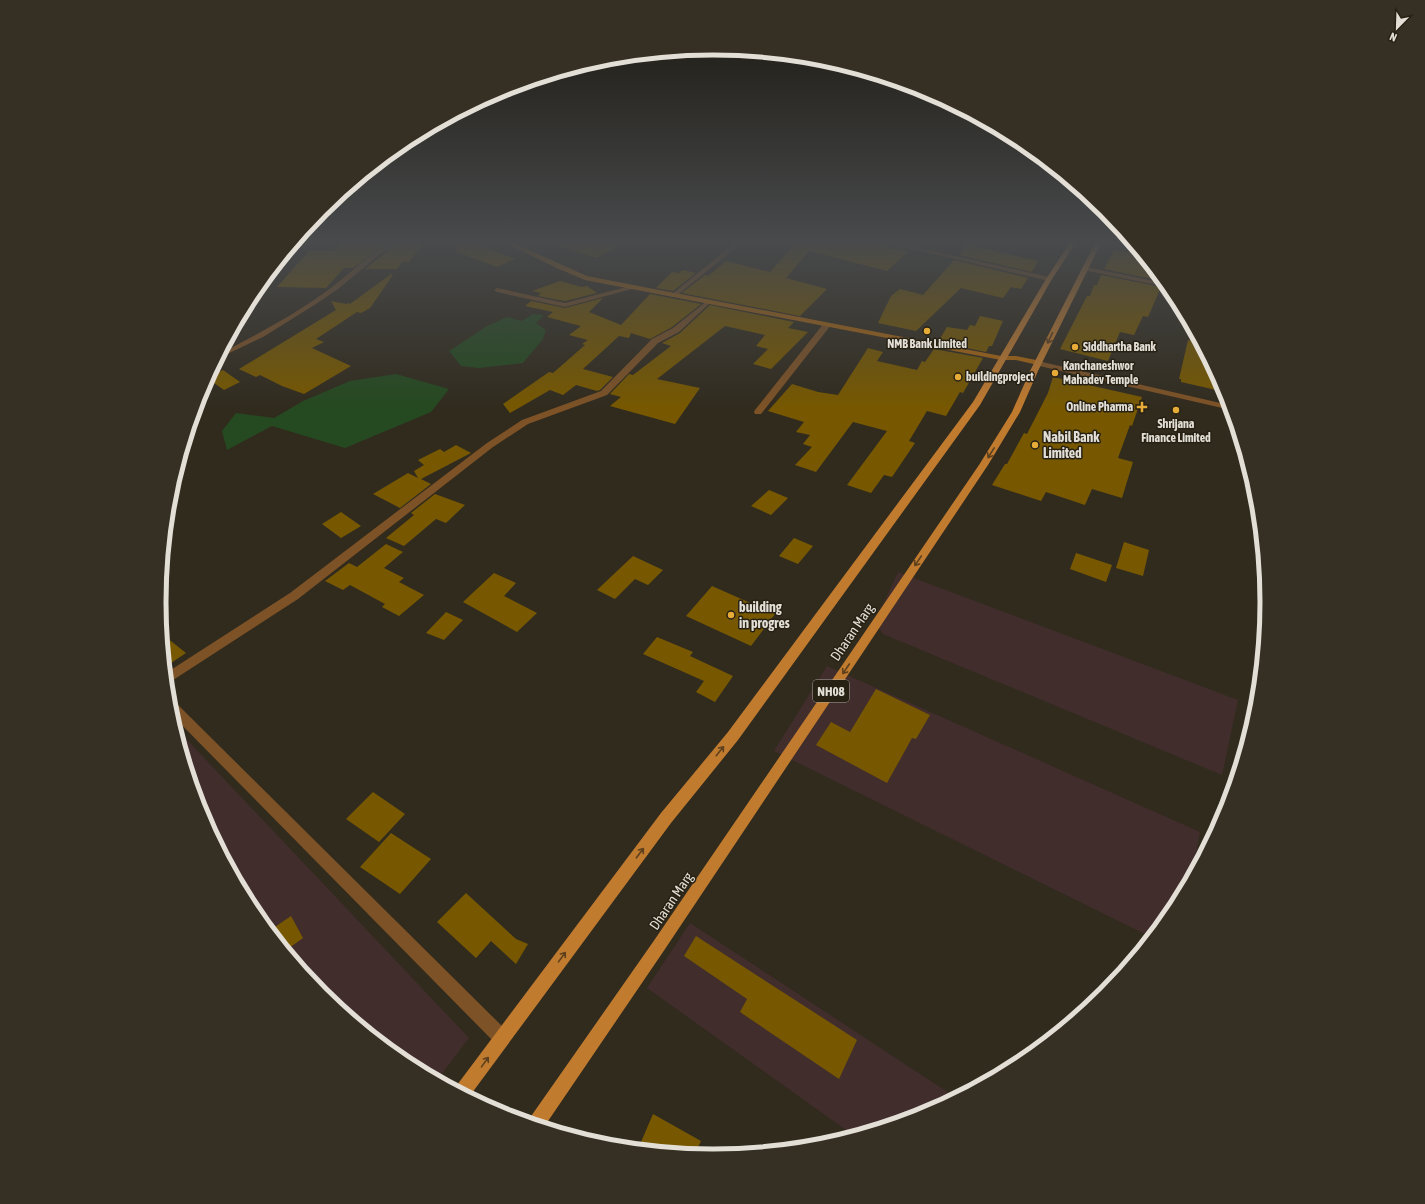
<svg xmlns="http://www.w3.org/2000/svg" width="1425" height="1204" viewBox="0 0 1425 1204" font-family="'Asap Condensed',sans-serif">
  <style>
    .industrial { fill: #412d2c }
    .green { fill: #254920 }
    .building { fill: #775800 }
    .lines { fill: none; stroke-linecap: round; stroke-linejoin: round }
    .minor { fill: #7d5226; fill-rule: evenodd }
    .tertiary { fill: #7d5226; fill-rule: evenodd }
    .secondary { fill: #aa6610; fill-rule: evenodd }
    .primary { fill: #c17b2f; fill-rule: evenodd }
    .oneway { stroke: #5d401d }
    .poi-dot { fill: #e7ac37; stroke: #272114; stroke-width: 1.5 }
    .labels { text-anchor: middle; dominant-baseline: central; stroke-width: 3; stroke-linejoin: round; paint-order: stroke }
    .far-poi-label { font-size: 12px; font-weight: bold; fill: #e3dfd6; stroke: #272114; text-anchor: start }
    .shield { fill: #272114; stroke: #aba69c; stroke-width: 1 }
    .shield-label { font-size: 13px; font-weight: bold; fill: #e3dfd6 }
    .poi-label { font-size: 14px; font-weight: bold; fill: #e3dfd6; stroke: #272114; text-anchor: start }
    .street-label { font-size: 14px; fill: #e3dfd6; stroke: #272114 }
    .rim { fill: none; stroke: #e3dfd6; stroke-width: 5 }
  </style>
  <rect width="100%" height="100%" fill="#312b1e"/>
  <path class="industrial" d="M898,572L1238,700L1222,775L883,634L875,622Z
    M827,666L1200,832L1193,873L1173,910L1151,937L774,751Z
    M174,726L469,1038L437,1080L405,1063L321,994L252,910L201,814Z
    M690,923L955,1097L924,1114L853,1135L647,988Z"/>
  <path class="green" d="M533,314L544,315L536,323L546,330L543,339L523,363L479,368L461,366L449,351L487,326L507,317L522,321Z
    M396,374L449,389L431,412L345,448L272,426L227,450L222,431L236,413L274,418L303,401L350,381Z"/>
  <path class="building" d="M349,241L371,244V241H390L353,268H344L326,288L277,287L309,251H333Z
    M401,241H425L409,262H402L397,269H365Z
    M458,241H468L515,259L497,267L454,251Z
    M554,241H627L596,258L553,244Z
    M792,241H860L908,252L887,271L809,251L786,278L827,289L800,316L682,293L705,275L708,276L726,261L770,272L792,247Z
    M967,245L1020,257L1038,261L1032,272L959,255Z
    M1114,250L1141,255L1162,281L1104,269Z
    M954,260L1028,278L1021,289L1011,287L1003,298L961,288L916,331L878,323L891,296L900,289L923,295Z
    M683,270L696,273L673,291L656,288L672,272L679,273Z
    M391,274L393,275L370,308L361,313L357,312L316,339L324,342L312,348L351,366L304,394L282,386L260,375L256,377L239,369L336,310L331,301L346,304L348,303L350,304Z
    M1101,275L1161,287L1148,317L1143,316L1134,335L1120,332L1108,361L1060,349L1087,296H1090L1094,285H1097Z
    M560,281L582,287L587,286L597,293L565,301L538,296L541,293L532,291Z
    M650,294L701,304L672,327L650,339L631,333L629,338L619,336L583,369L613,377L600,390L597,391L576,385L563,395L550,390L510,413L503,404L549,372L553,373L585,345L582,344L588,340L569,335L581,326L547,317L553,312L525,306L531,301L565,308L603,298L589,312L621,325Z
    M710,305L794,322L788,328L808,332L771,369L753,364L768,349L756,346L765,335L725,326L657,379L700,388L675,424L610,406L621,397L610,394L629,374L633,375L671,346L662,343L680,333Z
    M980,316L1003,321L992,346H989L986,352L938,342L947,327L967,330L970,325L975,326Z
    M1188,340L1199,342L1225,392L1181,382V379H1179Z
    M868,348L883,352L877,361L917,370L922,361L925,362L934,349L983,358L963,393L960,392L946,416L927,411L909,441L915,443L892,477L884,475L871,493L847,485L887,431L853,422L816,472L795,465L812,447L803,444L810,435L796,432L804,422L768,411L792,384L818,392L838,395Z
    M223,370L240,382L224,390L207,378Z
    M1053,377L1142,397L1132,426L1130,425L1118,458L1133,462L1122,498L1092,489L1085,505L1046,492L1041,501L992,485L1005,464H1007L1024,433L1027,434L1048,393Z
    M456,445L471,453L421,479L431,484L400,508L373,494L408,473L418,478L414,471L424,465L418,460L440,449L444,452Z
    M769,490L788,498L771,515L751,506Z
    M435,494L465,505L446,523L436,519L404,546L386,538L414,515L411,513Z
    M341,512L361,526L341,538L322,524Z
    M794,538L813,546L798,564L779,556Z
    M1124,542L1149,550L1143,576L1116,568Z
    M386,544L403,552L384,568L404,578L399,582L424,595L399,616L382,607L385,604L350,585L343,590L325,581L349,563L357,567Z
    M1076,553L1112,565L1106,582L1070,569Z
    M633,556L663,570L648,585L635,579L615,599L597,590Z
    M494,573L516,583L504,596L537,613L517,632L463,602Z
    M712,586L775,614L751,646L686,616Z
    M446,612L463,620L444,640L426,633Z
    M162,634L186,653L165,667L163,652Z
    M657,637L693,652L690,656L733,676L715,702L696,692L704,681L643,654Z
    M876,689L930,715L916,739L912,738L887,783L816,745L831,722L850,732Z
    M373,792L405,814L379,842L346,819Z
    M391,833L431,859L400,894L360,867Z
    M466,893L516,939L528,944L516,964L491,941L476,958L437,922Z
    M291,916L303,938L285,951L269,931Z
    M696,936L857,1040L839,1079L740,1012L747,999L684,956Z
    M653,1114L701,1141L695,1154L638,1149Z"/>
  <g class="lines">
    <path class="minor" d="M393,241H400L380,254L338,289L316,304L263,337L217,359L221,353C256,335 292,316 324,293C348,276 367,255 393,241Z
      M737,241H744L675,297H671V295Z
      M878,241H888L1049,277L1052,279L1049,281Z
      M1085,267L1164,283L1167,287L1083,270V268Z
      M630,286L633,288L632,289L565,307L497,292L494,290L497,288L565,303Z
      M708,300L710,301V303L679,332L658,343L607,395L528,424L493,447L298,599L167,684L166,673L290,593L487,443L522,420L601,391L652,339L673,328Z
      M824,323H830L831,325L761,414H755L754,412L755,410Z
      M168,699L173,700L508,1032L510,1038L508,1044L502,1046L496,1044L170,713Z"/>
    <path class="tertiary" d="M1035,361H1038L1229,405L1231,410L1035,365Z"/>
    <path class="secondary" d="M501,241H509L587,276L1001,356H1016L1041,361L1042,363L1038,365L1016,360H1001L585,280L559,269Z"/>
    <path class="primary" d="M1071,241H1077L1052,279L980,405L738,740L671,823L469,1097L454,1089L661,813L728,732L973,402L1046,279Z
      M1096,241H1102L1038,371L1020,412L988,465L663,952L544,1127L527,1122L653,942L979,465L1012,412L1030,371Z"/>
  </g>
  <defs><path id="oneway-shaft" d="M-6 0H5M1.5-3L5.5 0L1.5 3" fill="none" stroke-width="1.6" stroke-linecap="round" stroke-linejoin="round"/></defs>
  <g class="oneway">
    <use href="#oneway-shaft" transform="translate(1050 338) rotate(116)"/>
    <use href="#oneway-shaft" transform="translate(991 453) rotate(122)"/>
    <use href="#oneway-shaft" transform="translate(918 561) rotate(124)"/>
    <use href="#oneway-shaft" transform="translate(846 669) rotate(124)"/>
    <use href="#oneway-shaft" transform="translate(720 751) rotate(-51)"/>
    <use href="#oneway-shaft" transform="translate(640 853) rotate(-53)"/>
    <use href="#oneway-shaft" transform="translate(562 957) rotate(-54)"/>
    <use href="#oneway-shaft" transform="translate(485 1062) rotate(-54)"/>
  </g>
  <linearGradient id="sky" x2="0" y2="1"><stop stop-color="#1b1810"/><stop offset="0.59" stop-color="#484a4c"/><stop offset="1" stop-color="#484a4c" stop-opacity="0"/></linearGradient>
  <rect width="1425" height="409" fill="url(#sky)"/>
  <g class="poi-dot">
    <circle cx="927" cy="331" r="4"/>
    <circle cx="1075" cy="347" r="4"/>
    <circle cx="1055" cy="373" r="4"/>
    <circle cx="958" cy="377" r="4"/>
    <path d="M1140 401h4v4h4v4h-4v4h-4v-4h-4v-4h4z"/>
    <circle cx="1176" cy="410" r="4"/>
    <circle cx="1035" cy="445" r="4"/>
    <circle cx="731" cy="615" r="4"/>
  </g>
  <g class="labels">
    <g class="far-poi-label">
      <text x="927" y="344" text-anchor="middle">NMB Bank Limited</text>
      <text x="1083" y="347">Siddhartha Bank</text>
      <text x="1063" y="366">Kanchaneshwor<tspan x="1063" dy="14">Mahadev Temple</tspan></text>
      <text x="966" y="377">buildingproject</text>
      <text x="1133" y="407" text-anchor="end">Online Pharma</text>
      <text x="1176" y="424" text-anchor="middle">Shrijana<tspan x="1176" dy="14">Finance Limited</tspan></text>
    </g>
    <rect class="shield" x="813" y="680" width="36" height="22" rx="3"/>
    <g class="shield-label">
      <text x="831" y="691">NH08</text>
    </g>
    <g class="poi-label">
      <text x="1043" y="437">Nabil Bank<tspan x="1043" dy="16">Limited</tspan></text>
      <text x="739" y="607">building<tspan x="739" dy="16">in progres</tspan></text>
    </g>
    <g class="street-label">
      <text transform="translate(852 632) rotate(-56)">Dharan Marg</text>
      <text transform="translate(671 901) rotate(-56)">Dharan Marg</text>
    </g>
  </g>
  <path d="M0 0H1425V1204H0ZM166 602a547 547 0 1 1 1094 0a547 547 0 1 1-1094 0Z" fill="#363024" fill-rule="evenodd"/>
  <path class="rim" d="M166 602a547 547 0 1 1 1094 0a547 547 0 1 1-1094 0Z"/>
  <g transform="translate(1397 28) rotate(203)" stroke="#272114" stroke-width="3" paint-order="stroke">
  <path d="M0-3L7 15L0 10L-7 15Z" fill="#e3dfd6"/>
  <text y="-6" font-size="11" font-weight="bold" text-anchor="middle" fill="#e3dfd6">N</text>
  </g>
</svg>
